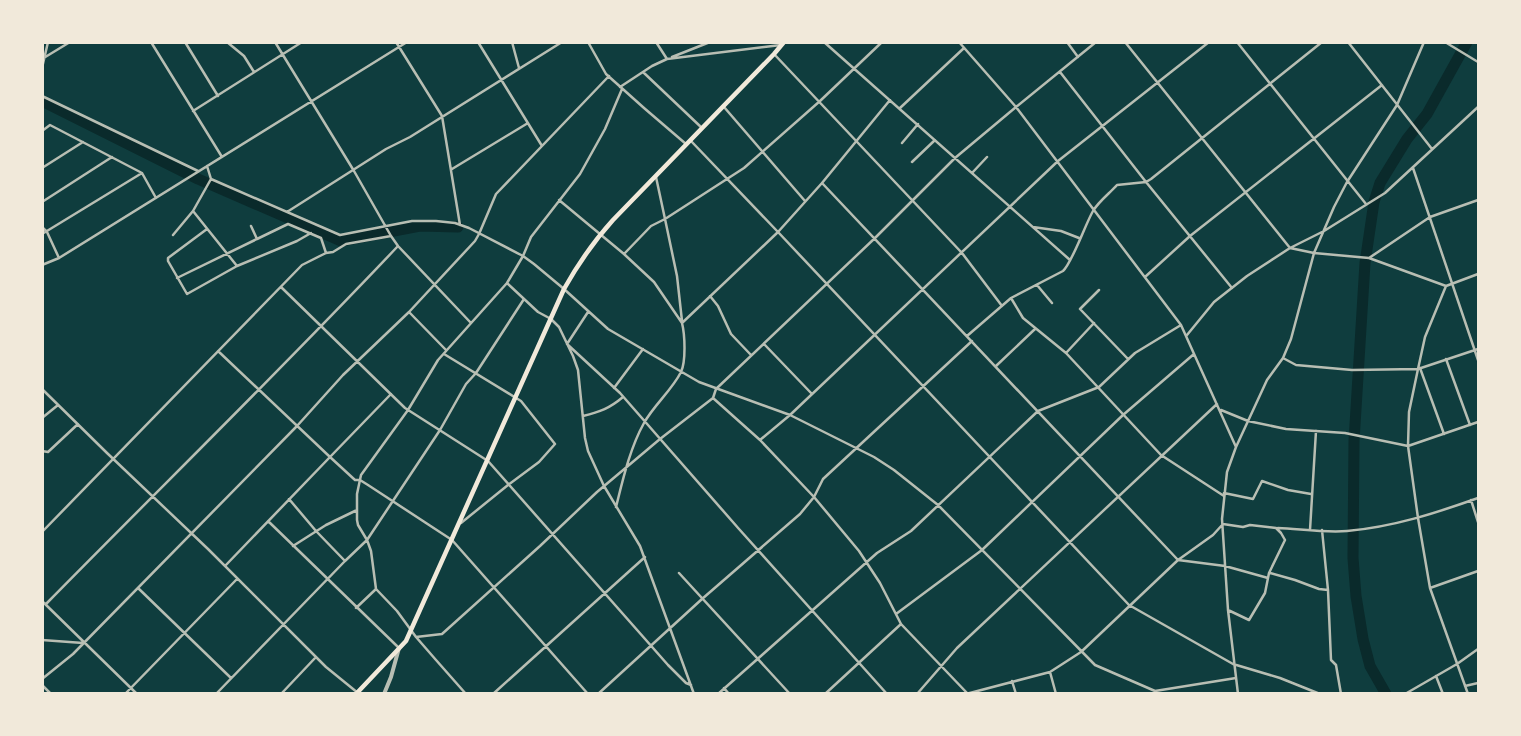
<svg xmlns="http://www.w3.org/2000/svg" width="1521" height="736" viewBox="0 0 1521 736" font-family="'Roboto Condensed',sans-serif">
  <style>
    .lines { fill: none; stroke-linecap: round; stroke-linejoin: round }
    .river { stroke: #0a2a2b; stroke-width: 11 }
    .minor { stroke: #b8beb3; stroke-width: 2.5 }
    .tertiary { stroke: #b8beb3; stroke-width: 4 }
    .primary { stroke: #f1e9da; stroke-width: 4.5 }
  </style>
  <rect width="100%" height="100%" fill="#0f3d3e"/>
  <g class="lines">
    <path class="river" d="M42,101L198,179L341,241L420,226L458,227
      M1386,694L1370,666L1363,639L1356,596L1353,558L1354,441L1365,263L1374,202L1380,183L1407,139L1427,114L1467,42"/>
    <path class="minor" d="M151,42L222,157
      M185,42L218,96
      M227,42L244,56L254,72
      M275,42L354,171L391,236L398,246L471,323
      M396,42L442,116L460,225
      M478,42L542,146
      M512,42L519,68
      M588,42L606,74L644,108L686,144
      M656,42L667,59L781,45
      M824,42L1070,260
      M959,42L1016,107L1181,325L1236,447L1227,472L1222,519L1228,610L1238,694
      M1067,42L1078,57
      M1125,42L1290,248L1314,253L1369,258L1430,217L1478,200
      M1237,42L1366,204
      M1348,42L1432,149
      M1445,42L1478,62
      M774,54L962,253L1002,306
      M672,57L710,42
      M42,59L70,42
      M42,68L48,42
      M643,72L702,128
      M1060,72L1146,182L1232,288
      M620,87L652,66L667,59
      M42,96L198,171
      M724,107L805,201
      M900,108L964,48
      M193,111L302,42
      M42,131L50,125L142,173L156,198
      M691,141L778,232L1129,605L1233,664L1280,678L1320,694
      M902,143L918,124
      M912,162L935,140
      M207,166L211,179L340,235L412,221H436L455,223L469,228L523,256L534,264L564,289L608,329L699,382L790,415L874,457L894,470L938,505L1095,665L1155,691L1236,678
      M42,168L83,142
      M1413,168L1478,360
      M452,169L528,123
      M972,173L987,157
      M656,177L665,219L744,168L820,101L882,42
      M822,183L1178,560L1225,566L1268,578
      M559,200L624,254L654,282L682,323C685,335 686,361 681,372C672,390 654,405 644,423C630,448 623,479 616,507
      M42,202L112,157
      M193,211L237,266
      M287,212L386,149L410,137L562,42
      M42,227L47,232L59,258
      M1033,227L1061,231L1079,238
      M207,229L168,258V261L187,294L237,266L297,241L311,233
      M42,234L142,173
      M173,235L193,211L211,179
      M326,253L333,252L346,244L391,236
      M624,254L651,226L665,219L677,276L682,321
      M1369,258L1446,286L1425,337L1418,369L1409,412L1408,446L1418,518L1430,588L1468,694
      M42,265L59,258L407,42
      M1145,277L1190,236L1382,85
      M177,278L257,239
      M507,283L538,312L551,319L559,327L573,356L578,370L585,438L588,451L604,486L640,546L694,694
      M1037,285L1052,303
      M1446,286L1478,274
      M281,287L405,408L488,461L668,665L686,683L691,685
      M1099,290L1080,309L1128,359
      M710,296L718,306L731,334L751,355
      M1011,298L1023,318L1066,353L1161,455L1224,496
      M409,312L446,350
      M588,312L567,344L620,393L739,529L887,694
      M682,323L778,232L822,183L890,100
      M1187,335L1214,302L1247,276L1290,248L1324,231L1385,193L1478,107
      M967,336L1011,298L1063,271C1072,263 1085,225 1093,211C1099,201 1110,193 1117,185L1146,182L1151,179L1322,42
      M764,344L812,394
      M218,351L330,457L225,566
      M1066,353L1094,323
      M444,354L521,401L555,444L539,462L508,485L461,523
      M1283,358L1296,365L1352,370L1418,369L1478,349
      M1446,359L1470,425
      M996,366L1035,329
      M1420,368L1444,434
      M614,388L643,349
      M42,389L107,453L208,549L326,667L358,693
      M391,394L330,457L355,480H360L368,485L452,540L588,694
      M1221,410L1248,421L1286,429L1345,433L1408,446L1478,422
      M583,416C600,412 610,408 623,397
      M42,418L58,405
      M760,440L790,415L1058,161L1209,42
      M1236,447L1267,380L1283,358L1291,339L1314,253L1334,207L1347,182L1397,105L1424,42
      M42,451L48,452L78,424
      M1224,493L1253,499L1262,481L1288,490L1311,494
      M289,499L316,531L345,561
      M1471,500L1478,522
      M268,521L399,648
      M1278,528C1300,529 1326,533 1347,531C1393,527 1436,513 1478,498
      M1310,530L1316,431
      M1322,530L1328,590L1331,660L1336,665L1341,694
      M42,532L302,265L326,253L321,238L288,224L257,239L251,226
      M293,546L326,525L357,510
      M679,573L790,694
      M1270,573L1295,580L1319,589L1328,590
      M138,588L231,678
      M1430,588L1478,571
      M42,601L137,694
      M46,604C163,485 283,368 398,246
      M356,608L376,589
      M896,614L982,550L1123,415L1194,354
      M416,637L442,634L540,546L597,492L660,439L713,398
      M42,640L83,643
      M1050,672L1056,694
      M1436,676L1443,694
      M42,679L73,654L297,426L343,375L409,312L475,241L479,234L496,194L609,76
      M1012,681L1016,694
      M42,685L51,694
      M1465,686L1478,683
      M724,688L729,694
      M125,694L237,579
      M216,694L345,561L367,540L440,430L466,384L476,373L524,299
      M281,694L316,657
      M466,694L436,660L416,637L397,611L376,589L371,551L367,540L358,525L357,520V494L361,475L408,410L438,360L507,283L523,256L531,237L580,174L605,129L622,89
      M493,694L645,557
      M598,694L702,599L800,514L814,497L823,479L972,341
      M718,694L877,553L911,531L1038,411L1099,387L1135,353L1181,325
      M825,694L901,624
      M917,694L957,648L1217,404
      M966,694L1050,672L1081,652L1178,560L1213,535L1223,524L1243,527L1250,525L1276,528L1281,533L1285,540L1269,573L1265,593L1249,620L1228,610
      M968,694L901,624L880,583L859,551L814,497L760,440L713,398L716,389L875,238L955,158L1016,107L1096,42
      M1405,694L1457,664L1478,649"/>
    <path class="tertiary" d="M384,694L391,677L399,648"/>
    <path class="primary" d="M356,694L406,641L564,289C578,264 594,241 613,220L774,54L784,42"/>
  </g>
  <rect width="1521" height="736" fill="none" stroke="#f1e9da" stroke-width="88"/>
</svg>
